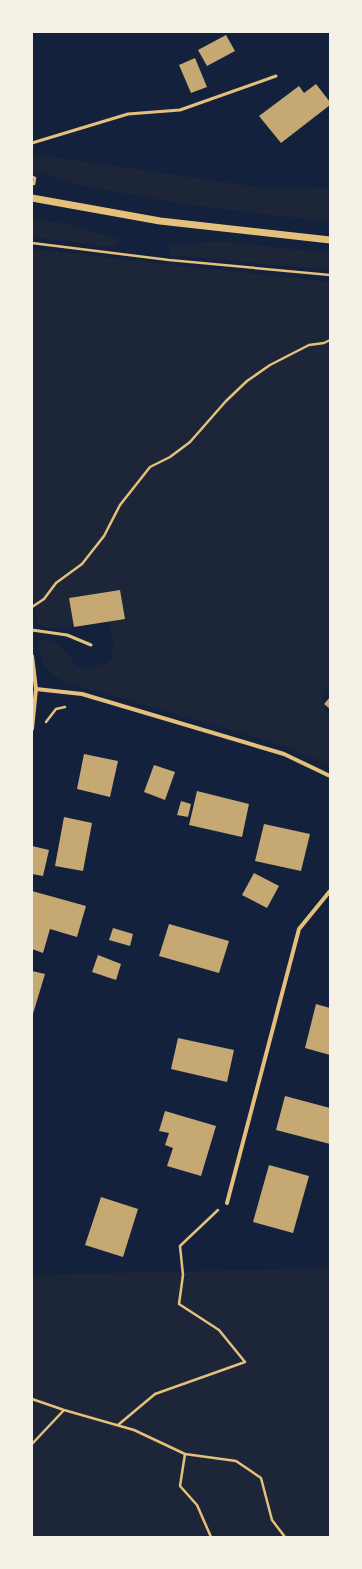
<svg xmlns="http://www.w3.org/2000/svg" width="362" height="1569" viewBox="0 0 362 1569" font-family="'DejaVu Sans',sans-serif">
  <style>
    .green { fill: #1d2539 }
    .building { fill: #c6a872 }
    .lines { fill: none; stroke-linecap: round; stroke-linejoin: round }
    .path { stroke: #e5c07b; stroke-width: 2.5 }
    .service { stroke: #e5c07b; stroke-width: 3 }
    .minor { stroke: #e5c07b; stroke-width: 4 }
    .tertiary { stroke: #e5c07b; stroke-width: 7 }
  </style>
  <rect width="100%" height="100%" fill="#14213d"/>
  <path class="green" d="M32,154L258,187L330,188V222L190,205L78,185L32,170Z
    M33,219L63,223L119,239L118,245L108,247L34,237L32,233Z
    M221,241L330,253V270L169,255L170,245Z
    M32,249L330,282V684C315,705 328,707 330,724C331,737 330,750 330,762L328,764L269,741L71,684C49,675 45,670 38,647L41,640C58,637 68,653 76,666C89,668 100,668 112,660L113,644L109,621L125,618L119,590L69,598L74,627L51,628L42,626L37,620L32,589Z
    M330,1268V1537H32V1275Z"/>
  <path class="building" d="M226,35L235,51L207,66L198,50Z
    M195,58L207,87L191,93L179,65Z
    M316,84L330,102V105L281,143L259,116L299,86L304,93Z
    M120,590L125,619L74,627L69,598Z
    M330,697V709L324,704Z
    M84,754L118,761L110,797L77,789Z
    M154,765L175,772L165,800L144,792Z
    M197,791L249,804L242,837L189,825Z
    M181,801L191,804L188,817L177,815Z
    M64,817L92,823L83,871L55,866Z
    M264,824L310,834L301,871L255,861Z
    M32,846L49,850L43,876L32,874Z
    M254,873L279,886L267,908L242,895Z
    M32,891L86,906L77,937L50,929L43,953L32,949Z
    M169,924L229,941L219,973L159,956Z
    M113,928L133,934L130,946L109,940Z
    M98,955L121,964L116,980L92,972Z
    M32,971L45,974L32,1017Z
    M316,1004L330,1008V1055L305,1048Z
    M178,1038L234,1050L227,1082L171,1069Z
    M285,1096L330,1108V1144L276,1130Z
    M165,1111L216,1126L201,1176L167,1166L173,1148L165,1145L169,1133L159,1131Z
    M269,1165L309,1176L293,1233L253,1222Z
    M101,1197L138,1209L123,1257L85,1245Z"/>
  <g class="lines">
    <path class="path" d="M32,177L35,178L34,184
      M32,243L169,260L330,275
      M32,607L44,599L56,583L82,564L104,536L120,505L150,467L170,457L190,442L226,401L247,381L270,365L309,345L324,343L330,340
      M46,722L56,709L65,707
      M32,1399L64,1410L134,1430L185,1454L236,1461L261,1478L272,1520L285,1537
      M118,1425L155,1394L245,1362L219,1330L179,1304L183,1275L180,1246L218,1210
      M32,1444L64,1410
      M185,1454L180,1486L197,1505L211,1537"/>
    <path class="service" d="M32,143L128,114L180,110L276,76
      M32,630L67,635L91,645"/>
    <path class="minor" d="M32,656L36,689L32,729
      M36,689L82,694L284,754L330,776
      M227,1203L299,929L330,891"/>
    <path class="tertiary" d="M32,198L160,221L330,240"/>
  </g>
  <rect width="362" height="1569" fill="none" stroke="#f6f1e7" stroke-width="66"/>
</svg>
